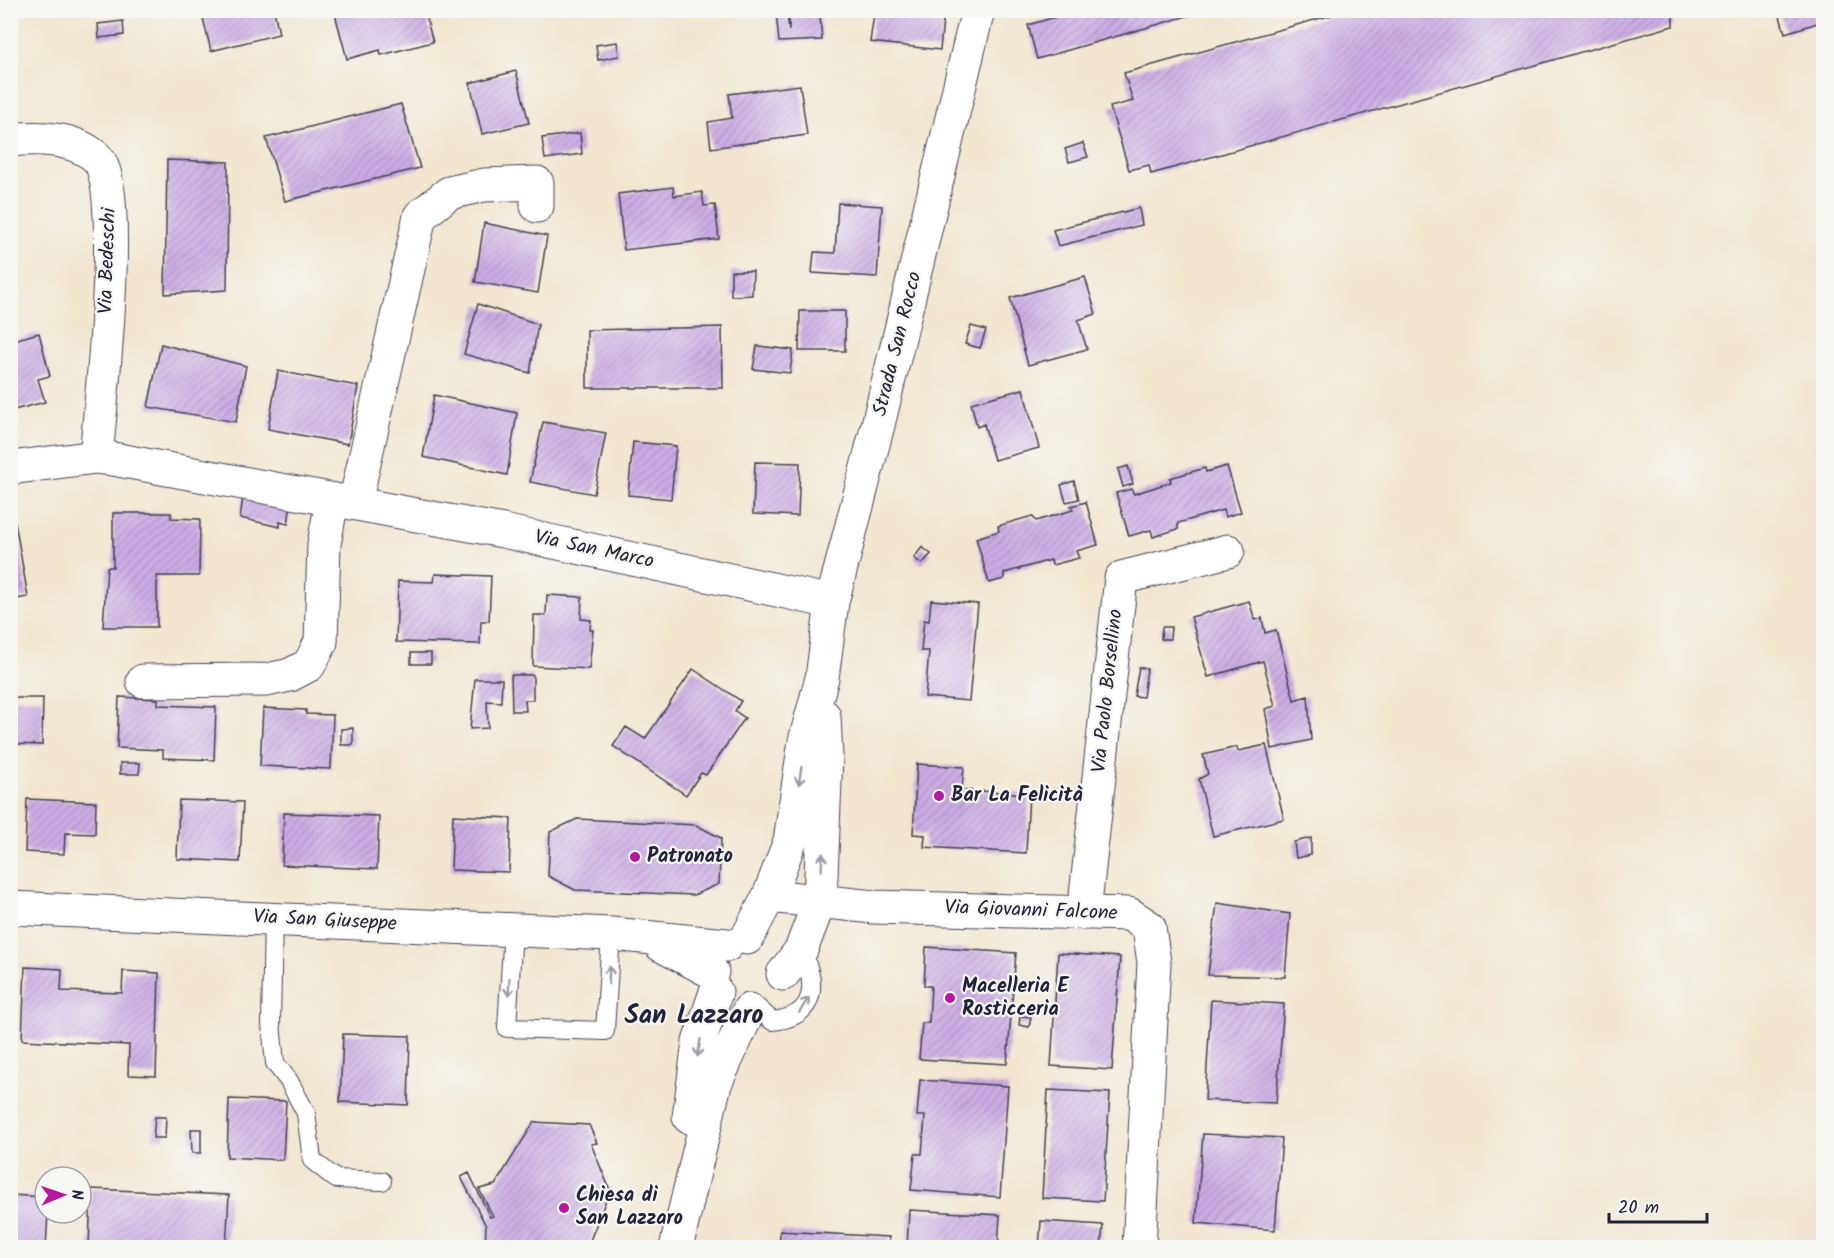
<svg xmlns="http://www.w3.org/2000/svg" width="1834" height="1258" viewBox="0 0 1834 1258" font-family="Kalam,sans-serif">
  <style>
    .building { fill: url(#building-hatch) }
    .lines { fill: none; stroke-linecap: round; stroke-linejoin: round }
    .service-casing { stroke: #413f51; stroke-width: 20 }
    .minor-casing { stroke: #413f51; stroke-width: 35 }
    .service { stroke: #fff; stroke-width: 18 }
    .minor { stroke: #fff; stroke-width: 33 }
    .oneway { stroke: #9c9ca7 }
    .poi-dot { fill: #b5179e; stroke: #f6f6f2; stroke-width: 2 }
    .labels { text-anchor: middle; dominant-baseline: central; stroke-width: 4.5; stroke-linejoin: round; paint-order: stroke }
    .street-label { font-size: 20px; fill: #22223b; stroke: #f6f6f2 }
    .poi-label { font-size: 20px; font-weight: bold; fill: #22223b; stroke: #f6f6f2; text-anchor: start }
    .district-label { font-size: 26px; font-weight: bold; fill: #22223b; stroke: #f6f6f2 }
  </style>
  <defs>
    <pattern id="building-hatch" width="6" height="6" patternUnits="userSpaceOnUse" patternTransform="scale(1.5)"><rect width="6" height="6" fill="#ccade5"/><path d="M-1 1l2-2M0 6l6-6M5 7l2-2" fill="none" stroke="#a58cbb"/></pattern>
  </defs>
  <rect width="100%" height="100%" fill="#f6f6f2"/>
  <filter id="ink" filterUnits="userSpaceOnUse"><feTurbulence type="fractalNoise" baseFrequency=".0167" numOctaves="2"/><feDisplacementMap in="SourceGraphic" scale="12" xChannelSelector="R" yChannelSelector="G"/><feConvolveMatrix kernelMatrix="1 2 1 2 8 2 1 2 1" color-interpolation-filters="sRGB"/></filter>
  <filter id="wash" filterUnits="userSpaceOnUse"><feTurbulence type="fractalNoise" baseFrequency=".008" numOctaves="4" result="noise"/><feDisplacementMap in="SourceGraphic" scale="24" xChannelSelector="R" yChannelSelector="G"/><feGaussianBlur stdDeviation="1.35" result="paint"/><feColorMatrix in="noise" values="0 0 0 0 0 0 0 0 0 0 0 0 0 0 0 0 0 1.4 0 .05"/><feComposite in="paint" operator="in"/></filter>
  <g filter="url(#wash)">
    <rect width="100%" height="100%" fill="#f2e6d0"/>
    <g id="blocks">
      <path class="building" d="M201,10H274L279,34L211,51Z
        M334,10H424L433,42L381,55L380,50L347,59Z
        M901,10H944L940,50L870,42L874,14L901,17Z
        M1058,10H1205V11L1037,59L1028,25L1059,16Z
        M1350,10H1673V26L1151,174L1149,165L1129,170L1110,107L1133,101L1124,73Z
        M1778,10H1824V21L1785,33Z
        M787,12L789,31V17L820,15L822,40L779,42L776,13Z
        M123,21L124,35L99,38L98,24Z
        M617,42L619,56L598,60L596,45Z
        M516,71L529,123L482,134L470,83Z
        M800,85L807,135L711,148L708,122L732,118L729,94Z
        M401,104L420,168L285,201L266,138Z
        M580,133L582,154L545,159L542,138Z
        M1083,143L1088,157L1069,162L1065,149Z
        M167,160L228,162L227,290L165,294Z
        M673,187L674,196L702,192L704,206L715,205L719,239L624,250L618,194Z
        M838,203L882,206L877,277L812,273L814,252L835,253Z
        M1139,208L1142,225L1058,246L1053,230Z
        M484,223L547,236L538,293L475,282Z
        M731,271H753L752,295L731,296Z
        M1085,277L1096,314L1078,320L1087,349L1028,365L1010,298Z
        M478,304L538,324L530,373L464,354Z
        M800,311H845V351H799Z
        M971,326L986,330L980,348L965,344Z
        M722,327L723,388H587V330Z
        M39,333L50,376L38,379L45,402L10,411V341Z
        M161,344L246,366L236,422L148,407Z
        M757,346L793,350L790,373L753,369Z
        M278,371L358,386L348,444L268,429Z
        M1023,389L1039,448L994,460L984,424L977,427L971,403Z
        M434,395L517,413L507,475L423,457Z
        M543,422L606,433L594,494L530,482Z
        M633,442L676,446L671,499L628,495Z
        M755,462L800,463L798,516L753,514Z
        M1128,466L1133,484L1123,487L1118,469Z
        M1227,466L1241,512L1225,517L1223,510L1178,523V529L1153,537L1151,530L1129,536L1116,493L1131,489L1134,494L1171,482L1170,478L1205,468L1206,472Z
        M1074,481L1079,499L1066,502L1061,485Z
        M243,497L291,504L288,524L280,522V527L240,518Z
        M1086,502L1098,545L1076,551L1079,558L1052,565L1051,560L1004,573V579L989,583L976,538L999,531L998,526L1032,516L1036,521L1073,510L1071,506Z
        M113,513H171V518L200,519L199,576H157V627H103L107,567H113Z
        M10,522H15L28,597L10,600Z
        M922,547L931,554L922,564L914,558Z
        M435,574L491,576L489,621H481L480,644L396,642L398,581L434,582Z
        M547,595L582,597L581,619L591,620L590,630H593L589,669L533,666L534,615H546Z
        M931,600L978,604L969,701L925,697L929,651H921L924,620L929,621Z
        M1249,601L1255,620L1262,618L1265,633L1276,630L1294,700L1308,696L1311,740L1272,749L1265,709L1275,706L1263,661L1208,677L1191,617Z
        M1162,627H1171L1170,639H1161Z
        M411,653H431V664H411Z
        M1139,667L1147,669L1143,697L1134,696Z
        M693,669L741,701L735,711L745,718L706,775L701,773L686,795L613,746L626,727L645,739Z
        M511,675H533V700H525L526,711H512Z
        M475,679H502L501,702L487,701L488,728L470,729Z
        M119,697L158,699V705L216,707L214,760L163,758V750L117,748Z
        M10,698H43L42,745L10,744Z
        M263,708L306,710V714L333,715L331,769L260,766Z
        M353,728V745H341V729Z
        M1266,745L1284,819L1213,836L1199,779L1208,774L1203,755L1237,747L1238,751Z
        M120,763H140L139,774H120Z
        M917,764L964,767L962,790L1029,794L1026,853L924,847L925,835L913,834Z
        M27,799L96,802L95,834L65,833L64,854L25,852Z
        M179,800L243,802L240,862L177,859Z
        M284,813L379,816L377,869L282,865Z
        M453,815L511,818L509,872L451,870Z
        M577,819L696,825L721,838L719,884L694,895L575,890L548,876L550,832Z
        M1311,838V855L1296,858L1294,842Z
        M1217,903L1290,914L1285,977L1208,975Z
        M926,947L1016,953L1007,1064L919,1059L922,1023H929L931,986H924Z
        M1058,953L1120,957L1112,1070L1051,1066Z
        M25,967L62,969L61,991L122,993L123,971L159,973L156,1076L128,1075L129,1045L22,1040Z
        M1211,1000L1284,1004L1276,1103L1205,1100Z
        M1020,1016L1031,1017L1029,1027L1019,1025Z
        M343,1034L410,1036L408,1105L340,1102Z
        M920,1080L1008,1086L1000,1197L911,1190L915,1154H922L925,1116H917Z
        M1048,1090L1110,1093L1103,1201L1042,1198Z
        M229,1099L286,1101L283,1160L227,1157Z
        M155,1117H166L165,1138H153Z
        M534,1122L589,1125L597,1143L591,1144L610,1190L587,1248H485L486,1226L461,1177L469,1173L490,1217L493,1216L479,1189L495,1185Z
        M191,1129H201V1153H192Z
        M1203,1134L1282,1138L1275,1230L1196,1223Z
        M91,1189L229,1195L226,1248H89Z
        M10,1195L45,1197V1213H48L46,1248H10Z
        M909,1210L1000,1215L998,1248H907Z
        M1041,1221L1103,1225L1101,1248H1039Z
        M780,1231L889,1237L888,1248H779Z"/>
    </g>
  </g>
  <g filter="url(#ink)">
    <use href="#blocks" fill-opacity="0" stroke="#413f51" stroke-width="1.5"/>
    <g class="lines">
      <g class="service-casing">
        <path id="service" d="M273,918L271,1024L275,1063L289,1081L306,1113L312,1160L336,1179L382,1181
          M513,929L507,1028L605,1031L611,934
          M758,1008L772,1021C817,1017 818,984 801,950"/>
      </g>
      <g class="minor-casing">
        <path id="minor" d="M10,140C39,137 74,137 97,158C126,185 100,410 96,457
          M10,468L96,457L113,459L503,531L832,602
          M355,503L420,216L449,193L484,185L537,183V206
          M143,681L267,680L290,675L309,665L321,642L324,544L332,501
          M769,896L874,907L1129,914L1149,927L1154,963L1139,1248
          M10,908L611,934L727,945
          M1084,913L1121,578L1228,551
          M747,938L769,896L790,841L805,741L822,678L832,602L878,425L978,10
          M661,945L712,972
          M783,974L801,950L820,900L826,757L824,716
          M689,1117L699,1042L716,992
          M676,1248L715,1084L749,1010"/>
      </g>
      <use href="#service" class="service"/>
      <use href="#minor" class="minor"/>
    </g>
    <defs><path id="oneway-shaft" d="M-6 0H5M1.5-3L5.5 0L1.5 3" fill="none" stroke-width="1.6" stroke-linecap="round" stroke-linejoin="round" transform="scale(1.5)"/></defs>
    <g class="oneway">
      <use href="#oneway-shaft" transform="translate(800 776) rotate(99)"/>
      <use href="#oneway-shaft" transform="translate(822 862) rotate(-87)"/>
      <use href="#oneway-shaft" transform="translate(609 975) rotate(-87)"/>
      <use href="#oneway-shaft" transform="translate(509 987) rotate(93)"/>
      <use href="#oneway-shaft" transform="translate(804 1005) rotate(-58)"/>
      <use href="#oneway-shaft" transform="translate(699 1048) rotate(100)"/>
    </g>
  </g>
  <g class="poi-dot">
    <circle cx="939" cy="796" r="6"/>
    <circle cx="635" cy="857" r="6"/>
    <circle cx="950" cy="998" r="6"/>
    <circle cx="564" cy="1208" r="6"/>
  </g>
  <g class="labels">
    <g class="street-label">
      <text transform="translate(108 261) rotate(-88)">Via Bedeschi</text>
      <text transform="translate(898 344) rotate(-76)">Strada San Rocco</text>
      <text transform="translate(594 550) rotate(12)">Via San Marco</text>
      <text transform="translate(1108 691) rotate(-84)">Via Paolo Borsellino</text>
      <text transform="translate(1031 911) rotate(2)">Via Giovanni Falcone</text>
      <text transform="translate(325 921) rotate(3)">Via San Giuseppe</text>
    </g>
    <g class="poi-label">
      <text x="951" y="796">Bar La Felicità</text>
      <text x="647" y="857">Patronato</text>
      <text x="962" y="987">Macelleria E<tspan x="962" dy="23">Rosticceria</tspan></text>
      <text x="576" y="1196">Chiesa di<tspan x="576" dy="23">San Lazzaro</tspan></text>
    </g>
    <g class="district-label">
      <text x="694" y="1016">San Lazzaro</text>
    </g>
  </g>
  <rect width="1834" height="1258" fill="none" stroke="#f6f6f2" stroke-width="36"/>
  <g transform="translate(63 1195) rotate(88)"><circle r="28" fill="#f6f6f2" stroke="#a1a1a9" stroke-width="1.5"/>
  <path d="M0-4.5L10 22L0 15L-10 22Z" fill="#b5179e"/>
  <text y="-9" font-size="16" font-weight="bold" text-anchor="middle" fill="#22223b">N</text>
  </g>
  <path d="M1609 1213v9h98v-9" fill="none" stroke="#22223b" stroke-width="3"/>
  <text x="1618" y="1213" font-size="18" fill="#22223b" stroke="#f6f6f2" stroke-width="4.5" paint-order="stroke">20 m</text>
</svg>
